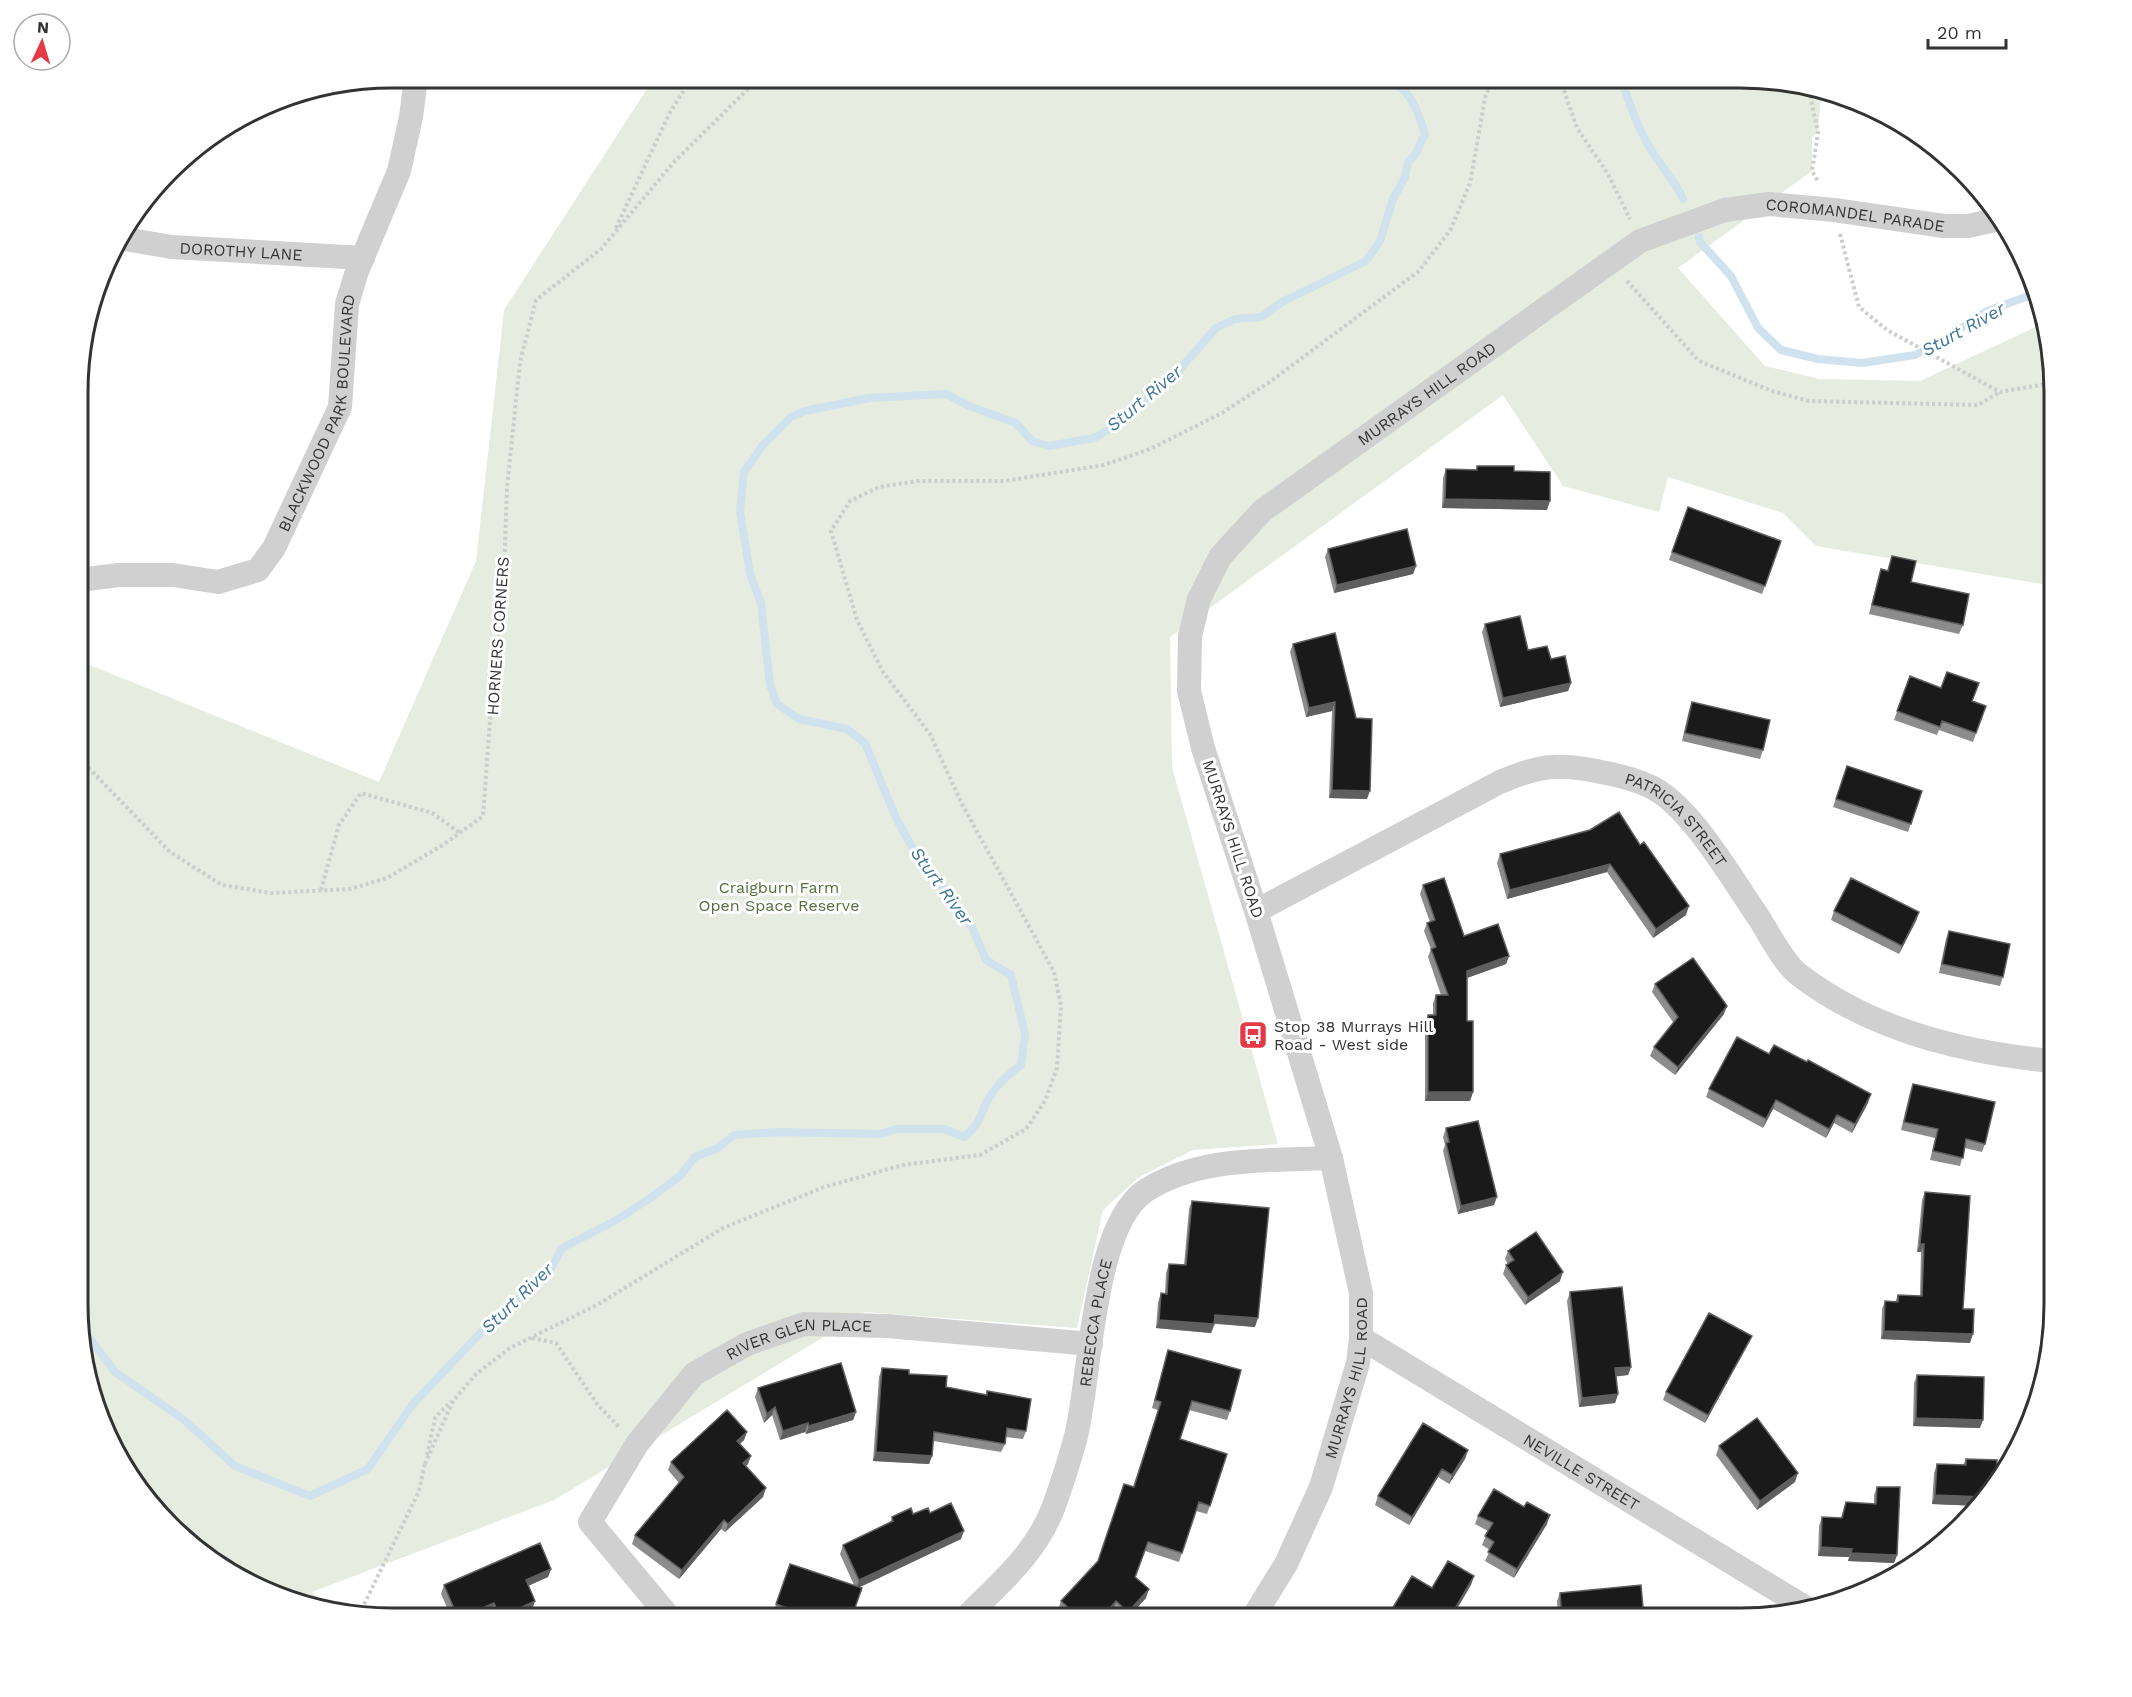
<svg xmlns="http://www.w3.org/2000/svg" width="2132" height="1697" viewBox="0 0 2132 1697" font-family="'Work Sans',sans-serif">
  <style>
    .green { fill: #e6ecdf }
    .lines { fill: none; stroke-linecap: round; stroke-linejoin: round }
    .stream { stroke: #cfe2ee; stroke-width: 8 }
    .path { stroke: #cdcdcd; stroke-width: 4; stroke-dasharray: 3 3; stroke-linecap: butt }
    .minor { stroke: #d0d0d0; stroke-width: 24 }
    .wall { fill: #8c8c8c }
    .shaded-wall { fill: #5f5f5f }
    .building { fill: #1a1a1a; stroke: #5f5f5f; stroke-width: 1.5 }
    .labels { text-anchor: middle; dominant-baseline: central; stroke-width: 6; stroke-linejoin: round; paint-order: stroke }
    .street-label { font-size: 16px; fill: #333; stroke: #fff }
    .park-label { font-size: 16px; fill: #56703f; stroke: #fff }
    .poi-label { font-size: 16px; fill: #333; stroke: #fff; text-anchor: start }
    .water-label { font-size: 18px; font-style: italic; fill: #3f7597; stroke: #fff }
    .rim { fill: none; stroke: #333; stroke-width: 3 }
  </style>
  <rect width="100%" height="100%" fill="#fff"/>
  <path class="green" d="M654,78L1760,79L1821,93L1818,133L1812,137V171L1678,268L1765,366L1820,379L1920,381L2040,325L2054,392V586L1816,546L1783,513L1668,477L1659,512L1563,486L1503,395L1170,637L1172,767L1278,1144L1193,1150L1139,1177L1103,1210L1077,1328L865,1312L554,1500L312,1592L329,1608L272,1595L185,1541L110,1443L79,1325L80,661L379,782L476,561L504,310Z"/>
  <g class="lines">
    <path class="stream" d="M1621,79C1630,105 1639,132 1655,156C1665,171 1676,183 1683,199
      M1699,237L1700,242L1731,276L1758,328L1781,350L1818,359L1862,363L1915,355L1934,346L1987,311L2034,294
      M79,1324L115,1372L183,1419L235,1466L310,1496L368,1469L412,1405L486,1327L551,1269L562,1248L613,1222L649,1199L680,1176L695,1157L718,1148L734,1135L779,1132L880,1134L897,1129H944L964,1137C981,1124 979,1115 989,1098C997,1084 1008,1075 1021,1065L1025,1034L1011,975L986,960L972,927L912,847L896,818L865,743L847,729L799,719L777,704L770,685L761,603L750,574L740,511L744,472L763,445L791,417L805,411L869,398L946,394L969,406L1016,423L1032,441L1049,446L1094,438L1113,427L1173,377L1216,328L1235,319L1261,317L1282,302L1366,261L1380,241L1393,199L1405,177L1408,162L1415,155L1425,134C1418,111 1410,89 1388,78"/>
    <path class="path" d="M1560,79L1577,128L1608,174L1630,219
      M1809,90L1818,133L1812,171L1819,183
      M616,228L670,112L692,78
      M1840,234L1859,307L1887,330L2000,392L2052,383
      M1627,281L1699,361L1772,391L1809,401L1978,405L2000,392
      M80,759L170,852L222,885L271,893L350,889L387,878L443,845L483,816L494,666L503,603L507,488L520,362L536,300L601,249L674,162L759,78
      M321,890L339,825L361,793L432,813L460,833
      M532,1338L556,1343L597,1404L619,1427
      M427,1455L435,1418L451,1401
      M425,1464L453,1401L476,1374L510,1348L597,1305L723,1228L824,1187L903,1165L980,1155L1026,1129L1045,1101L1057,1068L1061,1006L1054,972L962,804L930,734L883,672L857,620L831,531L850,501L879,487L918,481H1004L1104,465L1150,449L1222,413L1271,381L1419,271L1451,229L1470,183L1486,93L1498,79
      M359,1615L419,1491L425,1462"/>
    <g class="minor">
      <path id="s1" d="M119,238L172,247L363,258"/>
      <path id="s2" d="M80,580L118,575H173L218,582L258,570L274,548L340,407L347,304L357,271L399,171L411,117L416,78"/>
      <path id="s3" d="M1256,911L1500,782C1539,765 1559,763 1601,772C1617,775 1634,779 1649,786C1690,804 1733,881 1759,918C1769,934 1784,963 1798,974C1870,1030 1964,1053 2053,1061"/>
      <path id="s4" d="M1361,1338L1803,1606"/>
      <path id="s5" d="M670,1618L590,1522L637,1444L694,1374L747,1344L804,1324L887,1326L1091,1344"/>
      <path id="s6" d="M964,1619C999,1584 1036,1554 1054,1506C1062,1483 1070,1460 1076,1436C1091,1376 1092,1227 1145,1191C1199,1156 1270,1161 1331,1158"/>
      <path id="s7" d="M1252,1619L1286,1564L1321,1487L1358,1363L1361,1338V1293L1331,1158L1256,911L1203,748L1189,691L1190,636L1199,599L1220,557L1262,511L1640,241L1725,210L1769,204L1834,210L1944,226H1968L2000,219"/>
    </g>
  </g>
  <path class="wall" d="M1477,466L1514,471L1547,510L1442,508L1443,478L1446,469L1476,470Z
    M1688,507L1781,541L1762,594L1669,560Z
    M1328,549L1416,566L1413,574L1334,593L1325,557Z
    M1892,556L1911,582L1963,625L1959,634L1869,614L1878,578L1881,569L1887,571Z
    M1485,624L1528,650L1551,659L1571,683L1568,691L1500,707L1482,632Z
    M1335,633L1367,799L1329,798L1332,711L1306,717L1290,652L1293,644Z
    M1910,676L1986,706L1973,742L1939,730L1937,735L1894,720Z
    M1692,702L1763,750L1760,759L1682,741L1689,710Z
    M1847,766L1922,791L1908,832L1833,807Z
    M1640,845L1686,915L1653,938L1607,872L1507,899L1497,863L1500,854Z
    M1423,885L1464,936L1509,956L1506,964L1467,978V1021L1473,1092L1470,1101H1425V1024L1428,1015H1433V1003L1436,995H1441L1428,957L1431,949L1424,931L1427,923L1430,922L1420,894Z
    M1834,911L1919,912L1916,921L1899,954L1831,920Z
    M1949,931L2003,977L2000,986L1939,973L1946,939Z
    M1655,984L1724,1014L1675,1075L1650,1056L1654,1047L1673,1022L1652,992Z
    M1769,1054L1868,1103L1852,1133L1834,1123L1826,1138L1773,1109L1763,1128L1706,1097L1709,1089Z
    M1913,1084L1985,1144L1982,1152L1965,1148L1960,1166L1930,1160L1935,1138L1901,1130L1910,1092Z
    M1446,1128L1494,1205L1458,1214L1443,1151L1445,1145L1443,1137Z
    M1925,1192L1963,1309L1970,1343L1881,1339L1882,1309L1885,1301L1895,1302L1898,1295L1920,1296L1921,1252H1917L1922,1200Z
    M1192,1201L1255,1327L1215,1324L1211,1333L1156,1328L1158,1302L1161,1293H1165L1166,1273L1169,1264L1184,1265L1189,1209Z
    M1508,1251L1560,1281L1525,1305L1503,1274L1506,1265L1508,1264L1505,1259Z
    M1570,1292L1631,1367L1628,1375L1616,1376L1618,1394L1615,1403L1579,1407L1567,1301Z
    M1748,1344L1705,1423L1663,1400L1666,1392Z
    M1168,1350L1230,1411L1227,1420L1189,1410L1180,1439L1227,1454L1207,1514L1196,1511L1179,1562L1145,1551L1136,1577L1146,1598L1127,1619H1123L1113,1610L1105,1619H1068L1058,1610L1061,1601L1098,1562L1133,1487L1158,1410L1152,1408Z
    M882,1368L909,1374L946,1387L986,1395L987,1391L1026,1431L1023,1439L1006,1437L1005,1444L1001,1452L933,1441L932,1456L929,1464L873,1461L879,1377Z
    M1917,1375L1980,1428L1913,1426L1914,1383Z
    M758,1388L856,1412L853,1420L806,1434L805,1432L780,1440L772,1415L764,1423L755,1397Z
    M747,1432L744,1440L740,1444L748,1464L746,1466L763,1497L725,1532L721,1529L679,1579L632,1544L635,1535L679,1483L668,1470L671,1462Z
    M1719,1446L1795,1482L1757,1510L1716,1455Z
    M1468,1450L1465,1459L1449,1484L1438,1477L1409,1525L1375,1505L1378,1496Z
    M1966,1459L1996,1479L1980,1506L1932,1504L1934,1473L1937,1464L1963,1465Z
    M1877,1487L1897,1555L1894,1563L1848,1561L1849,1557L1818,1556L1819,1526L1822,1517L1841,1518L1846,1502L1874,1504V1495Z
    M930,1513L961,1539L859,1587L851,1619H790L773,1613L790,1564L854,1585L840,1554L843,1545L890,1523L892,1517Z
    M1478,1516L1547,1524L1514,1578L1485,1561L1490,1550L1482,1545L1488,1531L1475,1524Z
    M551,1569L548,1577L528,1586L532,1610L512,1618H493L491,1612L475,1618H452L441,1594L444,1585Z
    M1560,1593L1644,1619H1558L1557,1601Z"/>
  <path class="shaded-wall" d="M1445,499L1550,501L1547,510L1442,508Z
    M1416,566L1413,574L1334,593L1337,585Z
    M1571,683L1568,691L1500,707L1503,698Z
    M1335,702L1332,711L1306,717L1309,708Z
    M1332,790L1370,791L1367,799L1329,798Z
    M1610,864L1607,872L1507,899L1510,890Z
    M1689,906L1686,915L1653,938L1656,929Z
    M1919,912L1916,921L1899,954L1902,946Z
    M1509,956L1506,964L1464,979L1467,971Z
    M1727,1006L1724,1014L1675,1075L1678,1067Z
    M1428,1092H1473L1470,1101H1425Z
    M1871,1094L1868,1103L1852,1133L1855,1124Z
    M1776,1100L1773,1109L1763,1128L1766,1119Z
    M1837,1115L1834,1123L1826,1138L1829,1129Z
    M1497,1197L1494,1205L1458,1214L1461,1206Z
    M1920,1244H1924L1921,1252H1917Z
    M1563,1272L1560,1281L1525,1305L1528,1297Z
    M1215,1315L1258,1318L1255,1327L1212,1323Z
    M1159,1320L1214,1324L1211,1333L1156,1328Z
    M1884,1331L1973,1334L1970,1343L1881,1339Z
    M1752,1336L1748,1344L1705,1423L1708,1415Z
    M1631,1367L1628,1375L1612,1377L1615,1368Z
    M1618,1394L1615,1403L1579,1407L1582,1398Z
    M775,1407L772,1415L764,1423L767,1414Z
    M856,1412L853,1420L806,1434L809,1426Z
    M1916,1418L1983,1420L1980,1428L1913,1426Z
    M808,1423L805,1432L780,1440L783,1431Z
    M747,1432L744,1440L734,1449L737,1441Z
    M1468,1450L1465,1459L1449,1484L1452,1475Z
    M876,1452L932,1456L929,1464L873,1461Z
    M751,1456L748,1464L740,1472L743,1463Z
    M1442,1469L1438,1477L1409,1525L1412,1517Z
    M1798,1473L1795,1482L1757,1510L1760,1501Z
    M766,1488L763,1497L725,1532L728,1524Z
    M1935,1495L1985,1497L1980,1506L1932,1504Z
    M1550,1515L1547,1524L1514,1578L1517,1569Z
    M724,1520L721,1529L679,1579L682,1570Z
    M964,1531L961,1539L856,1589L859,1580Z
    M1821,1547L1852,1549L1849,1557L1818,1556Z
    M1851,1553L1897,1555L1894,1563L1848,1561Z
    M551,1569L548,1577L523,1588L526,1580Z
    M1474,1576L1471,1585L1451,1619H1449Z
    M1149,1589L1146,1598L1127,1619H1126L1128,1612Z
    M535,1601L532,1610L512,1618H499L500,1617Z
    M1116,1601L1113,1610L1105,1619H1100Z
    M494,1603L491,1612L475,1618H459Z"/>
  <path class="building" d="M1477,466H1514V471L1550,472V501L1445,499L1446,469L1477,470Z
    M1688,507L1781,541L1765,586L1672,552Z
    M1407,529L1416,566L1337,585L1328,549Z
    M1892,556L1916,561L1911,582L1969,594L1963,625L1872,605L1881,569L1888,571Z
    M1520,616L1528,650L1547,646L1551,659L1565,656L1571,683L1503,698L1485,624Z
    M1335,633L1356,718L1372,719L1370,791L1332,790L1335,702L1309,708L1293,644Z
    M1947,672L1979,683L1972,701L1986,706L1976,733L1942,721L1940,727L1897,711L1910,676L1941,688Z
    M1692,702L1770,720L1763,750L1685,733Z
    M1847,766L1922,791L1911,824L1836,799Z
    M1619,812L1640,845L1644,842L1689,906L1656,929L1610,864L1510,890L1500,854L1590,830Z
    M1444,878L1464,936L1498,924L1509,956L1467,971V1021H1473V1092H1428V1015H1436V995H1448L1431,949L1436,947L1427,923L1435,920L1423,885Z
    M1851,878L1919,912L1902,946L1834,911Z
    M1949,931L2010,944L2003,977L1942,964Z
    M1693,958L1727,1006L1678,1067L1654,1047L1678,1017L1655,984Z
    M1737,1037L1769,1054L1774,1045L1807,1062L1808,1060L1871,1094L1855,1124L1837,1115L1829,1129L1776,1100L1766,1119L1709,1089Z
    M1913,1084L1995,1102L1985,1144L1966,1139L1963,1158L1933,1151L1938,1129L1904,1122Z
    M1478,1121L1497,1197L1461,1206L1446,1143L1449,1142L1446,1128Z
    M1925,1192L1970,1196L1963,1309H1974L1973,1334L1884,1331L1885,1301L1898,1302V1295L1922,1296L1924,1244H1920Z
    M1192,1201L1269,1208L1258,1318L1215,1315L1214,1324L1159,1320L1161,1293L1167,1294L1169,1264L1186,1265Z
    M1536,1232L1563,1272L1528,1297L1506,1265L1514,1260L1508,1251Z
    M1622,1287L1631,1367L1615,1368L1618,1394L1582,1398L1570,1292Z
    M1709,1313L1752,1336L1708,1415L1666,1392Z
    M1168,1350L1241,1370L1230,1411L1192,1401L1180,1439L1227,1454L1210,1506L1199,1502L1182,1553L1148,1542L1135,1577L1149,1589L1128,1612L1116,1601L1100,1619H1081L1061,1601L1098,1561L1124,1484L1134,1487L1161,1402L1155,1400Z
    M841,1363L856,1412L809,1426L808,1423L783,1431L775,1407L767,1414L758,1388Z
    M882,1368L909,1370V1374L947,1376L946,1387L987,1395V1391L1031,1399L1026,1431L1007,1428L1005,1444L934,1432L932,1456L876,1452Z
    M1917,1375L1984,1377L1983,1420L1916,1418Z
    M727,1410L747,1432L737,1441L751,1456L743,1463L766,1488L728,1524L724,1520L682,1570L635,1535L684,1477L671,1462Z
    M1757,1418L1798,1473L1760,1501L1719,1446Z
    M1423,1423L1468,1450L1452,1475L1442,1469L1412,1517L1378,1496Z
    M1966,1459L1997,1460L1996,1479L1985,1497L1935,1495L1937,1464L1966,1465Z
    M1877,1487H1900L1897,1555L1851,1553L1852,1549L1821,1547L1822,1517L1842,1518L1846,1502L1876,1504Z
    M1494,1489L1524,1507L1527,1502L1550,1515L1517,1569L1488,1552L1494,1542L1485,1536L1493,1523L1478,1516Z
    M951,1503L964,1531L859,1580L843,1545L893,1521L892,1517L911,1508L913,1514L928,1508L930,1513Z
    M540,1543L551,1569L526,1580L535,1601L500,1617L494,1603L458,1618L444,1585Z
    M1448,1561L1474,1576L1449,1619H1386L1412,1576L1432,1588Z
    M790,1564L862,1588L851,1619H806L808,1615L776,1604Z
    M1641,1585L1644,1619H1562L1560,1593Z"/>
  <defs>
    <g id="bus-square" transform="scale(1.5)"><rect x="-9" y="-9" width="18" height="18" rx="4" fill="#e63946" stroke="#fff"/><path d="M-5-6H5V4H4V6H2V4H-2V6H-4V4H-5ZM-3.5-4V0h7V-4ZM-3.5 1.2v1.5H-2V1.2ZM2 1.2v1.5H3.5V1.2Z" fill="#fff"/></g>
  </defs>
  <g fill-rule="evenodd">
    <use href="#bus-square" x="1253" y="1035"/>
  </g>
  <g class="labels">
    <g class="street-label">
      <text stroke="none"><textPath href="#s7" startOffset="1864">COROMANDEL PARADE</textPath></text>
      <text stroke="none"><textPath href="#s1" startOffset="123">DOROTHY LANE</textPath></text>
      <text stroke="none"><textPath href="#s7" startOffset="1380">MURRAYS HILL ROAD</textPath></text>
      <text stroke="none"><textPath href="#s2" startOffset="352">BLACKWOOD PARK BOULEVARD</textPath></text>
      <text transform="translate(498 636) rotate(-86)">HORNERS CORNERS</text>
      <text stroke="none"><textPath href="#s3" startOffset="472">PATRICIA STREET</textPath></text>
      <text transform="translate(1233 839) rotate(72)">MURRAYS HILL ROAD</text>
      <text stroke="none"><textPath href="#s6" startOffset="334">REBECCA PLACE</textPath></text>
      <text stroke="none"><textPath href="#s5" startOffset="420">RIVER GLEN PLACE</textPath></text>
      <text stroke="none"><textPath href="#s7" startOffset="262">MURRAYS HILL ROAD</textPath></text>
      <text stroke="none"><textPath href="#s4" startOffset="258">NEVILLE STREET</textPath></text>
    </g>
    <g class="park-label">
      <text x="779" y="887">Craigburn Farm<tspan x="779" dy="18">Open Space Reserve</tspan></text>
    </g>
    <g class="poi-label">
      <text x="1274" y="1026">Stop 38 Murrays Hill<tspan x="1274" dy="18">Road - West side</tspan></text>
    </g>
    <g class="water-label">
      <text transform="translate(1963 329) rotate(-29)">Sturt River</text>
      <text transform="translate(1144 398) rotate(-40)">Sturt River</text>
      <text transform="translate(942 886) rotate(54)">Sturt River</text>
      <text transform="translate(517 1298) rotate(-44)">Sturt River</text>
    </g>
  </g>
  <path d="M0 0H2132V1697H0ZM392 88H1740A304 304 0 0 1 2044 392V1304A304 304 0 0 1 1740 1608H392A304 304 0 0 1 88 1304V392A304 304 0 0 1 392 88Z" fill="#fff" fill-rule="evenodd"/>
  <path class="rim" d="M392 88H1740A304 304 0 0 1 2044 392V1304A304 304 0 0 1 1740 1608H392A304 304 0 0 1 88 1304V392A304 304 0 0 1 392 88Z"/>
  <g transform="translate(42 42) rotate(4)"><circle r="28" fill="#ffffff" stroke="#adadad" stroke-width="1.5"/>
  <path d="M0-4.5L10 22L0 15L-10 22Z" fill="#e63946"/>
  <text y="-9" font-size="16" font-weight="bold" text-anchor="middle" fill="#333333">N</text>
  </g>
  <path d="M1928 39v9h78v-9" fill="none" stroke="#333333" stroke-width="3"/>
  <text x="1937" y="39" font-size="18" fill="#333333" stroke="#ffffff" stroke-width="4.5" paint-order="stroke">20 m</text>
</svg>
